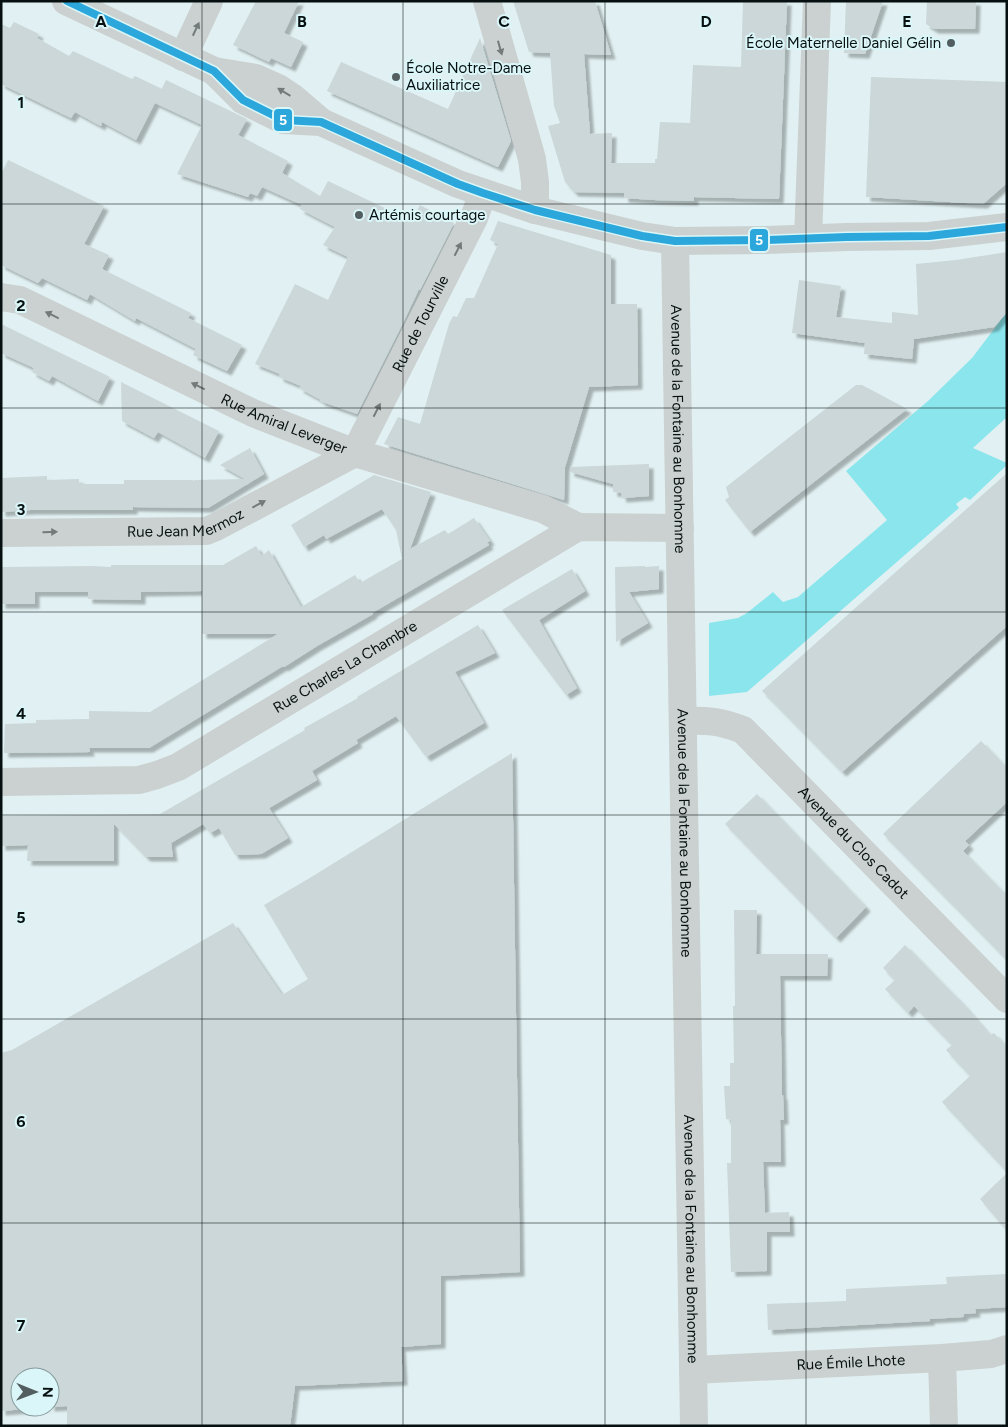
<svg xmlns="http://www.w3.org/2000/svg" width="1008" height="1427" viewBox="0 0 1008 1427" font-family="Figtree,sans-serif">
  <style>
    .green { fill: #8ae6ec }
    .building { fill: #cbd7d9; filter: url(#shadow) }
    .lines { fill: none; stroke-linecap: round; stroke-linejoin: round }
    .minor { stroke: #cbd0d0; stroke-width: 28 }
    .bus-1-casing { stroke: #dbf6f8; stroke-width: 11 }
    .bus-1 { stroke: #2ba7db; stroke-width: 8 }
    .oneway { fill: #737a7a }
    .grid { fill: none; stroke: #071011; stroke-width: 1; stroke-opacity: 0.55 }
    .poi-dot { fill: #535e60; stroke: #dbf6f8; stroke-width: 2 }
    .labels { text-anchor: middle; dominant-baseline: central; stroke-width: 4; stroke-linejoin: round; paint-order: stroke }
    .poi-label { font-size: 15px; fill: #071011; stroke: #dbf6f8; text-anchor: start }
    .street-label { font-size: 15px; fill: #071011; stroke: #dbf6f8 }
    .grid-label { font-size: 16px; text-anchor: middle; font-weight: bold; fill: #071011; stroke: #dbf6f8; stroke-width: 4; stroke-linejoin: round; paint-order: stroke }
    .line-badge { stroke: #dbf6f8; stroke-width: 2 }
    .badge-label { font-size: 14px; text-anchor: middle; font-weight: bold; fill: #fff }
  </style>
  <defs>
    <filter id="shadow"><feDropShadow dx="4.5" dy="4.5" stdDeviation="1" flood-color="#0004"/></filter>
  </defs>
  <rect width="100%" height="100%" fill="#e1f0f2"/>
  <path class="green" d="M1007,312V417L973,448L1007,463V465L970,500L965,497L956,504L959,508L747,692L709,696V623L738,618L747,613L773,592L783,602L798,597L887,520L846,471L928,401L972,358Z"/>
  <path class="building" d="M256,1H299L284,33L303,42L291,67L271,58L269,62L233,45Z
    M513,1H595L611,55L584,54L590,134L612,133L611,163H655V159H657L660,122L690,123L693,65L741,67L743,1H787L779,199L694,197V201L654,200L624,198V193L574,192L565,182L548,126L560,123L554,106L550,53L529,52Z
    M846,1H883L865,54L844,53Z
    M927,1H976L975,29H934L926,24Z
    M14,22L39,34L37,38L69,56L73,51L132,79L135,76L162,89L136,140L102,122L101,126L75,112L71,118L1,84V24L10,28Z
    M480,38L511,141L498,167L327,91L341,62L448,109Z
    M871,77L1007,82V183L983,204L866,197Z
    M166,80L247,119L238,135L288,161L282,173L320,196L328,181L412,221L420,205L454,223L420,290L419,289L402,325L357,414L320,401L321,400L299,388L301,386L279,377L280,374L255,364L295,284L328,300L348,257L323,245L335,227L300,209L302,205L262,187L257,196L250,193L248,197L177,174L202,125L155,103Z
    M8,160L104,206L84,244L109,255L102,269L191,313L188,318L242,345L227,371L193,355L196,349L136,318L135,321L90,294L87,300L42,278L38,283L1,265V174Z
    M498,221L611,255V304H637L638,385L589,387L565,467L564,500L384,444L398,417L420,424L449,324L453,316L457,317L466,298H474L498,244L490,240Z
    M1007,252V312L994,327L914,339L912,359L864,354L865,343L792,333L799,280L841,286L836,317L892,323V312L918,315L916,264L956,260Z
    M1,324L110,377L98,401L52,376L49,381L32,372L34,368L1,353Z
    M121,382L219,431L205,458L158,432L154,438L122,421Z
    M856,385H862L907,409L750,532L725,500L729,497L726,487Z
    M250,448L264,474L208,508L133,507V510H30L1,512V478L47,476V480L79,479V484H124V480H193V481L195,480L245,479L220,465Z
    M649,464V496L622,498L621,493L613,492V484L570,472V467Z
    M1007,473V626L842,772L762,691Z
    M374,475L431,492L410,549L445,530L448,534L474,518L490,541L487,542L489,545L372,613L373,614L317,646L284,667L283,666L149,748H89L90,752L4,753L5,724L36,723V720L89,719V711L150,712L278,634H202V591L141,592V600L88,599V592H35V604H1V567L93,566L111,567V565H223L256,546L262,556L269,550L301,607L355,575L360,583L402,559L396,530L382,509L326,539L324,535L304,547L291,525Z
    M645,566V567L659,566V589L629,592L648,623L616,642L615,567Z
    M572,569L585,591L539,620L577,688L566,695L502,610Z
    M478,625L495,653L455,672L484,723L426,757L396,716L356,740L358,743L312,771L317,780L269,808L288,838L261,854L235,855L219,828L210,833L203,824L171,843L173,857H146L114,824V861H27L28,845L1,846V816L160,814L305,730L304,728L358,698L357,697Z
    M981,741L1007,768V802L965,841L969,845L963,851L1007,896V960L883,834Z
    M512,753L520,1272L441,1276V1344L401,1347L403,1381L295,1386L290,1426H67V1406L50,1407V1377H20V1407H50L1,1411V1053L12,1050L233,923L282,995L308,979L264,905L313,876Z
    M757,794L866,907L836,938L725,824Z
    M734,910H757L756,954H828L827,976H780L782,1095H783L784,1120H780L781,1162H763L765,1213L789,1212L790,1232H767V1271L731,1272L727,1163H731V1120L726,1119L724,1086H730V1063H734L733,1006H735Z
    M905,945L963,1004L990,1035L994,1033L1007,1047V1172L942,1102L970,1076L946,1050L952,1045L914,1006L908,1013L885,989L895,980L883,968Z
    M1007,1173V1231L980,1199Z
    M1007,1274V1307L975,1309L976,1313L964,1314L963,1317L930,1319V1321L768,1330L767,1304L846,1301V1289L947,1284L946,1277Z"/>
  <g class="lines">
    <g class="minor">
      <path d="M66,1L214,71L256,78L278,88L293,98L321,122L458,184L535,210L642,236L675,241L767,240L847,237L929,236L1007,227"/>
      <path d="M487,1L532,159L535,182V210"/>
      <path d="M183,57L209,1"/>
      <path d="M214,71L243,100L283,120L321,122"/>
      <path d="M808,238L817,1"/>
      <path id="s1" d="M675,241L694,1426"/>
      <path id="s2" d="M1,297L20,300L253,413L355,453L543,509L578,527"/>
      <path id="s3" d="M355,453L474,218L483,193"/>
      <path id="s4" d="M1,533L206,531L216,527L355,453"/>
      <path id="s5" d="M683,721C707,720 720,721 743,730L1007,999"/>
      <path id="s6" d="M1,782L139,780L157,775L178,767L578,527L680,528"/>
      <path d="M942,1358L944,1426"/>
      <path id="s7" d="M693,1370L942,1358L991,1354L1007,1349"/>
    </g>
    <g class="bus-1-casing">
      <path id="bus-1" d="M67,1L214,71L243,100L283,120L321,122L458,184L483,193L535,210L642,236L675,241L767,240L847,237L929,236L1007,227"/>
    </g>
    <use href="#bus-1" class="bus-1"/>
  </g>
  <defs><path id="oneway-solid" d="M-6-.8H1V-3.2L6.5 0L1 3.2V.8H-6Z" transform="scale(1.25)"/></defs>
  <g class="oneway">
    <use href="#oneway-solid" transform="translate(196 29) rotate(-65)"/>
    <use href="#oneway-solid" transform="translate(500 48) rotate(74)"/>
    <use href="#oneway-solid" transform="translate(284 92) rotate(-149)"/>
    <use href="#oneway-solid" transform="translate(458 249) rotate(-63)"/>
    <use href="#oneway-solid" transform="translate(52 315) rotate(-154)"/>
    <use href="#oneway-solid" transform="translate(198 386) rotate(-154)"/>
    <use href="#oneway-solid" transform="translate(377 410) rotate(-63)"/>
    <use href="#oneway-solid" transform="translate(259 504) rotate(-28)"/>
    <use href="#oneway-solid" transform="translate(50 532) rotate(-1)"/>
  </g>
  <path class="grid" d="M202,1V1426M403,1V1426M605,1V1426M806,1V1426M1,204H1007M1,408H1007M1,612H1007M1,815H1007M1,1019H1007M1,1223H1007"/>
  <g class="poi-dot">
    <circle cx="951" cy="43" r="5"/>
    <circle cx="396" cy="77" r="5"/>
    <circle cx="359" cy="215" r="5"/>
  </g>
  <g class="labels">
    <g class="poi-label">
      <text x="941" y="43" text-anchor="end">École Maternelle Daniel Gélin</text>
      <text x="406" y="68">École Notre-Dame<tspan x="406" dy="17">Auxiliatrice</tspan></text>
      <text x="369" y="215">Artémis courtage</text>
    </g>
    <g class="street-label">
      <text stroke="none"><textPath href="#s3" startOffset="145">Rue de Tourville</textPath></text>
      <text stroke="none"><textPath href="#s2" startOffset="311">Rue Amiral Leverger</textPath></text>
      <text stroke="none"><textPath href="#s1" startOffset="188">Avenue de la Fontaine au Bonhomme</textPath></text>
      <text stroke="none"><textPath href="#s4" startOffset="186">Rue Jean Mermoz</textPath></text>
      <text stroke="none"><textPath href="#s6" startOffset="374">Rue Charles La Chambre</textPath></text>
      <text stroke="none"><textPath href="#s1" startOffset="592">Avenue de la Fontaine au Bonhomme</textPath></text>
      <text stroke="none"><textPath href="#s5" startOffset="219">Avenue du Clos Cadot</textPath></text>
      <text stroke="none"><textPath href="#s1" startOffset="998">Avenue de la Fontaine au Bonhomme</textPath></text>
      <text stroke="none"><textPath href="#s7" startOffset="158">Rue Émile Lhote</textPath></text>
    </g>
  </g>
  <g class="grid-label">
    <text x="101" y="27">A</text>
    <text x="302" y="27">B</text>
    <text x="504" y="27">C</text>
    <text x="706" y="27">D</text>
    <text x="907" y="27">E</text>
    <text x="21" y="108">1</text>
    <text x="21" y="311">2</text>
    <text x="21" y="515">3</text>
    <text x="21" y="719">4</text>
    <text x="21" y="923">5</text>
    <text x="21" y="1127">6</text>
    <text x="21" y="1331">7</text>
  </g>
  <g class="line-badge">
    <rect x="273" y="108" width="20" height="24" rx="5" fill="#2ba7db"/>
    <rect x="749" y="228" width="20" height="24" rx="5" fill="#2ba7db"/>
  </g>
  <g class="badge-label">
    <text x="283" y="125">5</text>
    <text x="759" y="245">5</text>
  </g>
  <rect width="1008" height="1427" fill="none" stroke="#071011" stroke-width="5"/>
  <g transform="translate(35 1392) rotate(91)"><circle r="24" fill="#dbf6f8" stroke="#869a9c"/>
  <path d="M0-4L9 19L0 12L-9 19Z" fill="#535e60"/>
  <text y="-8" font-size="14" font-weight="bold" text-anchor="middle" fill="#071011">N</text>
  </g>
</svg>
